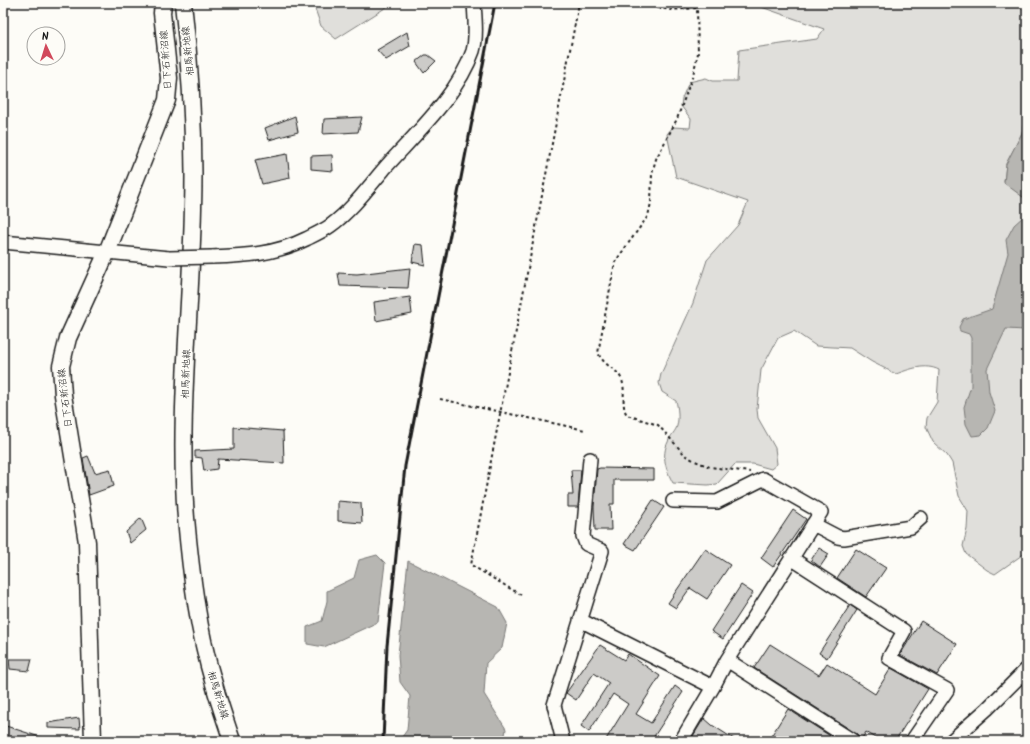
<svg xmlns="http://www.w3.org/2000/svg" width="1030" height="744" viewBox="0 0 1030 744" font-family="Kalam,'Klee One',sans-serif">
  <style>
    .green { fill: #e0dfdb; stroke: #7e7e7c }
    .water { fill: #b7b6b2; stroke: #797876 }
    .building { fill: #cccbc8; stroke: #1c1c1c }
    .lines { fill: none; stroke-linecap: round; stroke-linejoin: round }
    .minor-casing { stroke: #1c1c1c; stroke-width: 16 }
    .major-casing { stroke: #1c1c1c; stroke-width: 19 }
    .path { stroke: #1c1c1c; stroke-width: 2; stroke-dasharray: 3 3; stroke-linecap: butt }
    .minor { stroke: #fdfcf7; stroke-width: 13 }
    .major { stroke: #fdfcf7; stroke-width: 16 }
    .rail { stroke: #1c1c1c; stroke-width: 3 }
    .minor-bridge-casing { stroke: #1c1c1c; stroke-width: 16; stroke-linecap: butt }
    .minor-bridge { stroke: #fdfcf7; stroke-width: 13 }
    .labels { text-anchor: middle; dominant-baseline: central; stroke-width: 3; stroke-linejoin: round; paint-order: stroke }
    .street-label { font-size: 10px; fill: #1c1c1c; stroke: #fdfcf7 }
  </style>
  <rect width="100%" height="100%" fill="#fdfcf7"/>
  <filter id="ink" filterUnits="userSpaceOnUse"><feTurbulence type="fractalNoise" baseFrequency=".025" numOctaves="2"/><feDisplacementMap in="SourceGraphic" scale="8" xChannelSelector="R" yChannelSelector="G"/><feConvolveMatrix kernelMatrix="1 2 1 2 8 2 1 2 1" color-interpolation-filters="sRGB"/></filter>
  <g filter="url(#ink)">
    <path class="green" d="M313,3H393L336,39L321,26Z
      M750,3H1027V106L1022,133L1006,164L1004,182L1027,200V423L1024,426L1027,438V554L1025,553L995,574L987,570L966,554L963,546L967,529L968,511L959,496L952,463L947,455L933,442L926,427L927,418L937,402L939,370C925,363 910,369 896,374L872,362L850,348L816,346L794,331L778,338L761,370L757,409L758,418L775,448L777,464L771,469L753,464H735L717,484L708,485L673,483C666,470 661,456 668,442C670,436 676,431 677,426C679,418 678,408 676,401L662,392L659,383L661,374L693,303L707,260L738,225L748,202L676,177L667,134L673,127L690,128L691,119L681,106L682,98L689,82L706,78L713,81H737L739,50L817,39L824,29Z"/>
    <path class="water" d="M1027,106V200L1004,183L1006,164L1022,133Z
      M1024,216H1027V335L1025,330L1006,329L987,369L989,392L995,411L988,428L981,435L972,436L966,424L964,407L971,386V338L969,334L960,331L959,327L963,319L992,309L1008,253L1006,240L1014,225Z
      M377,555L385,563L378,622L324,647L307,644V627L322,621L327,601V591L354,578L359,560Z
      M408,561L498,607L507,623L502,648L486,663L484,694L506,729L504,741H399L407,730L410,696L400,682L398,655Z"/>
    <path class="building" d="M407,32L410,46L386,60L377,50Z
      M425,55H428L436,61L424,73L416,62Z
      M295,116L298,132L269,140L265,128Z
      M362,117L358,132L323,134L324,119Z
      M287,154L290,178L262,184L255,160Z
      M332,155L333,171L311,169V156Z
      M415,244L423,245L425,265L412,262Z
      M410,268L408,288L340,286L338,273L357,274Z
      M410,297L412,314L376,321L374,302Z
      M234,427L283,431L284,463L218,459L217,469L204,471L202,458L195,457V451L234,449Z
      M88,456L95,473L110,469L114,486L89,495L83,458Z
      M600,468L654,469V480H614V504H610L611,530H595L594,507L597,469Z
      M571,470H581L578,507H568V495H573Z
      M653,500L664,507L635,550L624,544Z
      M338,501L361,503L362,523L338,521Z
      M793,510L806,519L773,567L761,558Z
      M141,518L146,530L130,543L126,532Z
      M819,548L829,554L820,567L811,560Z
      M705,549L730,565L707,599L690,588L676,608L668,603Z
      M856,549L886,568L866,597L837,578Z
      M741,585L753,593L723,639L711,631Z
      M850,605L857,610L827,658L819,653Z
      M921,621L957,644L937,675L900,655Z
      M770,644L819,675L827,663L875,694L891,668L928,689L895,741H881L866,732L861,740L857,734L754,668Z
      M600,645L624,660L628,654L660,676L636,714L651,723L675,686L683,692L651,741H605L628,704L613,694L589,732L581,726L609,683L594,673L576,700L566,693Z
      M9,659H32L29,671L10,669Z
      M788,709L838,741H768Z
      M79,718L80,729L48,728V723Z
      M704,718L712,725L737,741H690Z
      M6,726L46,739L45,741H3Z"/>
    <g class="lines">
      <g class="minor-casing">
        <path id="minor" d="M3,242L169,258
          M212,257C246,256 276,254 306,239C314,235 323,231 330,226C351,211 368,188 384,169C415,134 458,95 473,51C477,37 475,18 474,3
          M673,501L717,502L763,479L821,512L727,660L713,687L681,741
          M813,524L838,537L844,538L911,527L921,518
          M791,558L904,631L889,658L947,690L912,741
          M580,620L713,687
          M727,660L853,741
          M563,741L554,705L602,551L586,544L583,536L590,459
          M951,741L987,709L1027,669"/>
      </g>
      <g class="major-casing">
        <path id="major" d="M183,3C191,72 195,139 193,208C191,311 178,416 186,518C191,574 198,631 214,684C219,703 226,722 232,741
          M93,741L87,542L63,395L61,366L68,338L107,252L167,100L169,78L162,13L163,3"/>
      </g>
      <path class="path" d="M634,3L670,10L697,8L698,53L693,75L677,119L656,159L652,173L651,203L648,216L615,262L598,353C605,367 616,368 621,378C627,390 620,404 627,415L658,425L686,456L695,461L710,467L750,472
        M697,8L698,3
        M440,399L585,430
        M521,595L471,565L579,3"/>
      <use href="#minor" class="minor"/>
      <use href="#major" class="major"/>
      <path class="rail" d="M383,741L387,646L405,466L495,3"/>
      <g class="minor-bridge-casing">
        <path id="minor-bridge" d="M169,258L212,257"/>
      </g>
      <use href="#minor-bridge" class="minor-bridge"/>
    </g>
  </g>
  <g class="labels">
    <g class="street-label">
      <text transform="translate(188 51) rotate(-96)">相馬新地線</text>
      <text transform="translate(166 60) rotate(-94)">日下石新沼線</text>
      <text transform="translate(186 374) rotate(-88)">相馬新地線</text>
      <text transform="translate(65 398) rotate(-97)">日下石新沼線</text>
      <text transform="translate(218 695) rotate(73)">相馬新地線</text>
    </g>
  </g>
  <rect width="1030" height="744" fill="none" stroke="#fdfcf7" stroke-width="16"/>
  <rect x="8" y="8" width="1014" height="728" fill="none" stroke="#1c1c1c" stroke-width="1.5" filter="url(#ink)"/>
  <g transform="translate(46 46) rotate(356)"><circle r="19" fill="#fdfcf7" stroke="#a3a29f"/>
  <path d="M0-3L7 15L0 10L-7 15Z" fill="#d1495b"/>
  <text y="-6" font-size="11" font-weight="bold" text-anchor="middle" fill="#1c1c1c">N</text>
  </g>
</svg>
